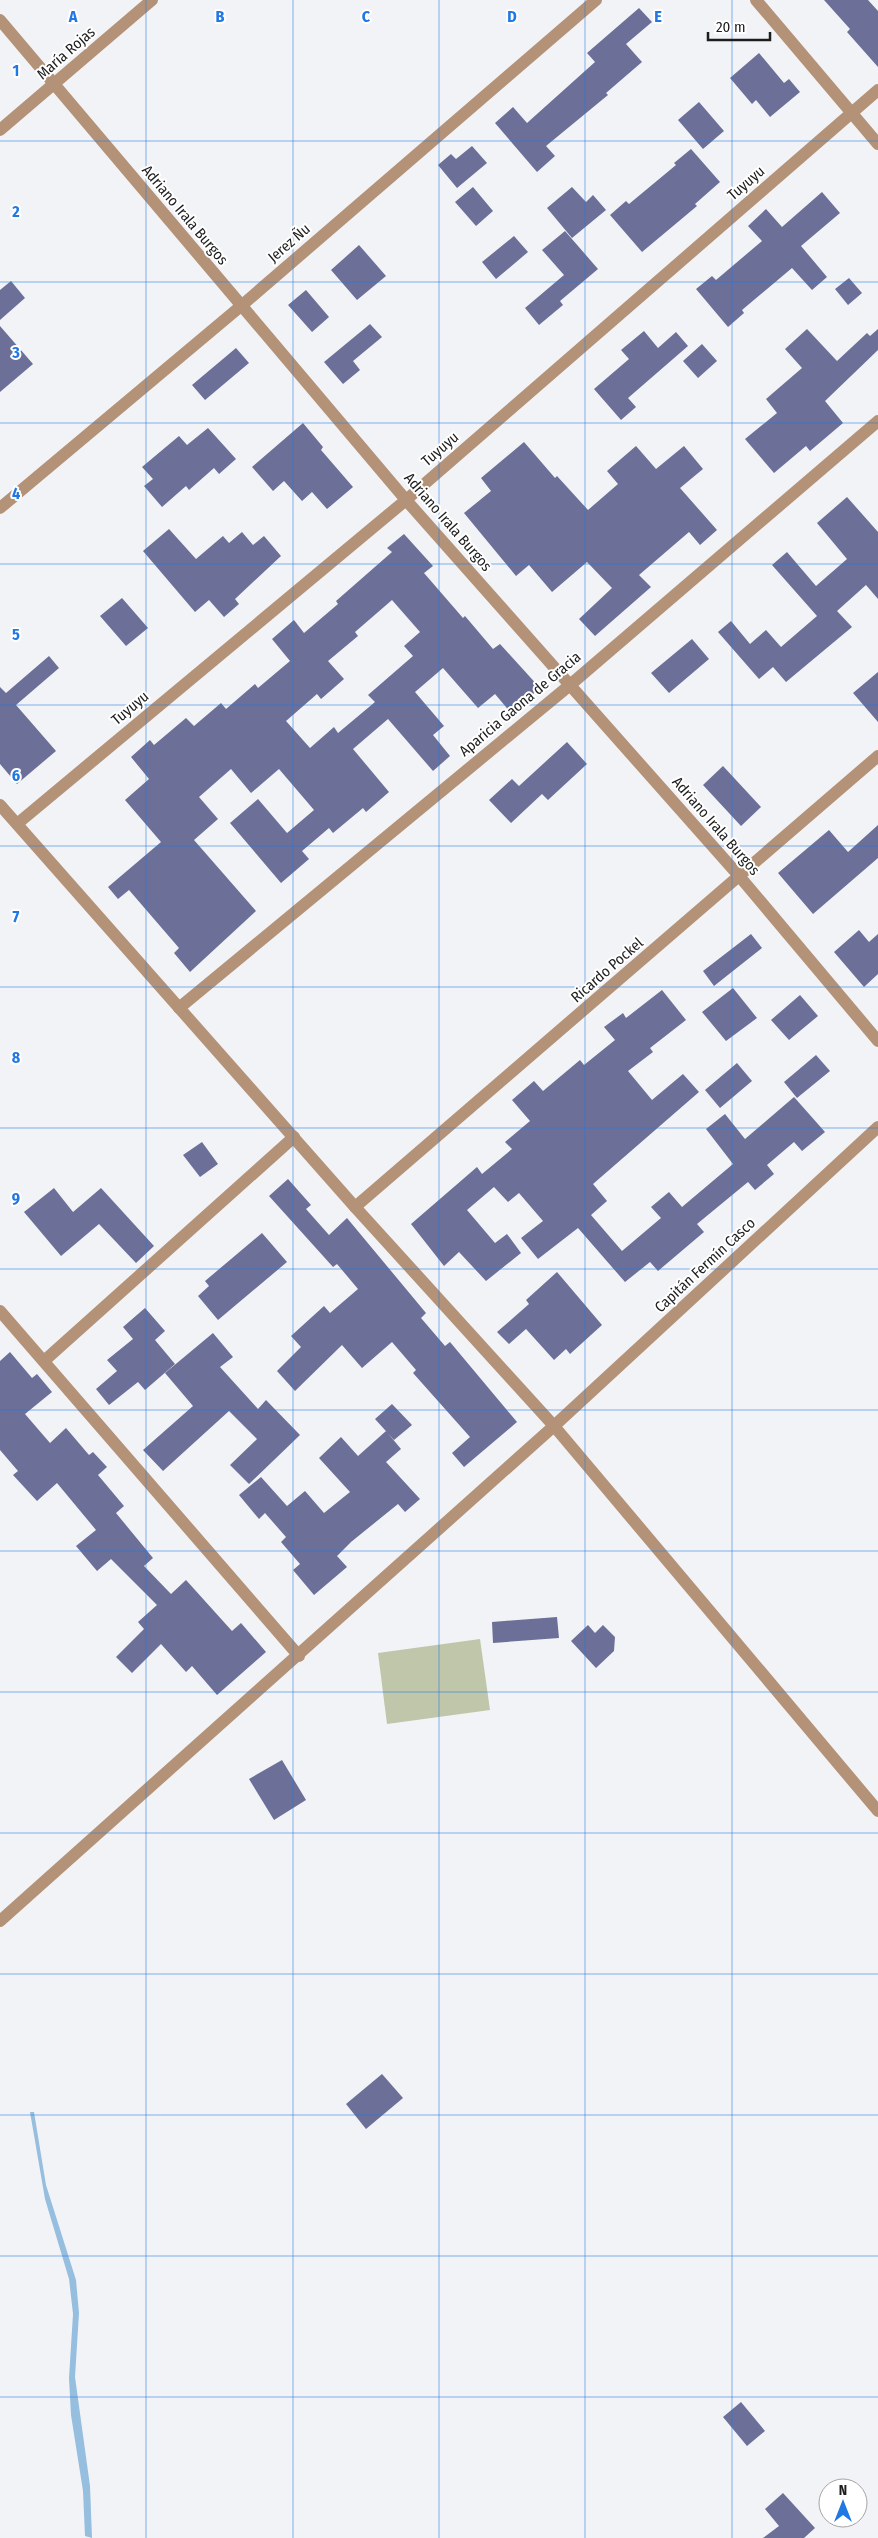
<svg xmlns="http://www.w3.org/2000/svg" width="878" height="2538" viewBox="0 0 878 2538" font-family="'Fira Sans Condensed',sans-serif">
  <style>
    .green { fill: #bfc6aa }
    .water { fill: #96bedf }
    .building { fill: #6c6f98; fill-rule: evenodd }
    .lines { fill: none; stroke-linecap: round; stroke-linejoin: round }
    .minor { stroke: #b49278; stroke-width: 12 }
    .tertiary { stroke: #b49278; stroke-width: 12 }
    .grid { fill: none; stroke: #2278e3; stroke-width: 1; stroke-opacity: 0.55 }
    .labels { text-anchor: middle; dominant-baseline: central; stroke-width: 4; stroke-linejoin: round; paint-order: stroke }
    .street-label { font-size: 15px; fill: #1d1d1e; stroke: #fff }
    .grid-label { font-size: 16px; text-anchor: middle; font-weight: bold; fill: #2278e3; stroke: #fff; stroke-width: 4; stroke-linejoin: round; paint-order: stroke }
  </style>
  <rect width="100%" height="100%" fill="#f2f3f6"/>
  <path class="green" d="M480,1639L490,1710L387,1724L378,1653Z"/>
  <path class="water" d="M30,2112H34L46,2185L76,2280L79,2313L75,2377L90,2486L92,2538L85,2536L83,2491L71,2415L69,2378L73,2314L69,2279L45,2199Z"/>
  <path class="building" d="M824,0H868L878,11V67L847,32L850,29Z
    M639,8L652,22L626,44L642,62L606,93L608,95L546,146L555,156L537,172L495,123L513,107L527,123L595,62L587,53Z
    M759,53L784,83L789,79L800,92L770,117L756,100L752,104L730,78Z
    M699,102L724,131L703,149L678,120Z
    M472,146L487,163L457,188L438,165L451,154L456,159Z
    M691,149L720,182L695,204L697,206L642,252L610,215L626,201L629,204L676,165L674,163Z
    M473,187L493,211L476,226L455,202Z
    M572,187L586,202L593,195L606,210L572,238L547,208Z
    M822,192L840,213L801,246L827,277L812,290L792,268L742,310L744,313L728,327L696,289L712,276L716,280L762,241L748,226L766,209L782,227Z
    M565,231L598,269L560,301L563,305L539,325L525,308L564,275L542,250Z
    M514,236L528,252L496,279L482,262Z
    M359,245L386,276L357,300L331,270Z
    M849,278L862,293L848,305L835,289Z
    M11,281L25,298L0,320V290Z
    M306,290L329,317L312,332L288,305Z
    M370,324L382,337L353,361L360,370L343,384L324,362Z
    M0,326L33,364L0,392Z
    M807,329L837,361L867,333L870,336L878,329V350L825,401L843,423L810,451L806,446L774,473L745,439L777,413L766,399L802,368L785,349Z
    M644,331L658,348L676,332L688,346L628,398L636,407L621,420L594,389L629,359L621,350Z
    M702,344L717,361L698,378L683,361Z
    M236,348L249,363L205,400L192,385Z
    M303,423L323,447L321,450L353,487L327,509L312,492L302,501L284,481L273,491L252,467Z
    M208,428L236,459L219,474L214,468L189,490L186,486L162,507L144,486L153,479L142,467L179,436L187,445Z
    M524,442L555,478L557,476L588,510L618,484L607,471L636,446L656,469L684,446L703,469L680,488L717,530L700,545L689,532L639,575L651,587L595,636L579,619L612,588L587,562L552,592L529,565L516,576L464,513L491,491L481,478Z
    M847,497L878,532V599L866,585L837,611L852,627L786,682L773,667L759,679L718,632L731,621L750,644L766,630L781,647L817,616L772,565L787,552L816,586L847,559L817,523Z
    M169,529L196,559L223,536L229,543L242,532L253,545L264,536L281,556L235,599L239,604L224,617L209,600L195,612L143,551Z
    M404,534L433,566L424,573L463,618L465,616L493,649L500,644L540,688L511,713L495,694L478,708L443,668L415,692L444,726L433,735L450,756L433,771L388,719L353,749L389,792L366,812L363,808L333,833L329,828L302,851L309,859L281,883L230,823L258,799L287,833L314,810L279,769L251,793L231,769L199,797L218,819L194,840L256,911L190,972L174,953L179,948L129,890L118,899L108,887L161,842L125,800L149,779L131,757L150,740L154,745L186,718L194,726L221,703L226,709L255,684L258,688L290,661L272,639L294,620L304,633L338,604L336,601L392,552L387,548ZM392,600L420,632L404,646L413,656L368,695L375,702L338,733L334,727L310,748L286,721L317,694L321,699L344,679L328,661L358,636L355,632Z
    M122,598L148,628L126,646L100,616Z
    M692,639L709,659L669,693L651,673Z
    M49,656L59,668L16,705L56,751L17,784L0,764V687L6,693Z
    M878,672V722L853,693Z
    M567,742L587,764L548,800L542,794L511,823L489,800L512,779L519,786Z
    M723,766L761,807L741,826L703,785Z
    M878,825V858L813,914L778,873L829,830L848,852Z
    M859,930L869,942L878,934V974L864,987L834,952Z
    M751,934L762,948L714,986L703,971Z
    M733,988L757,1018L726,1041L702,1012Z
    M662,990L686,1020L650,1048L653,1052L628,1071L652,1100L683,1074L699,1092L593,1184L607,1201L591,1215L622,1251L661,1218L651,1207L669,1192L682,1207L733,1164L706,1129L725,1114L745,1139L794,1097L825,1132L802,1151L794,1142L767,1165L774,1174L755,1190L748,1182L697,1224L704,1232L658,1271L650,1262L625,1282L578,1228L538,1259L521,1238L543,1221L519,1193L508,1202L494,1187L467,1210L495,1243L507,1234L521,1253L486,1281L459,1252L444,1266L411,1224L477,1167L482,1174L512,1149L505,1142L530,1121L512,1100L534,1081L543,1091L580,1060L584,1065L615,1040L604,1027L623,1013L626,1018Z
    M800,995L818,1016L789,1040L771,1020Z
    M816,1055L830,1071L797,1098L784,1082Z
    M737,1063L752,1081L720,1108L705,1090Z
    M202,1142L218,1164L200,1177L183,1155Z
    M288,1179L311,1205L306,1209L329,1235L347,1218L426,1313L421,1318L445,1346L450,1342L517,1422L464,1467L452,1453L470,1437L413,1373L416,1370L392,1342L362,1368L342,1345L295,1391L277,1371L301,1347L291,1336L324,1306L330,1313L358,1289L337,1264L333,1267L269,1196Z
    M54,1188L73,1212L101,1188L154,1246L136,1263L99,1224L61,1256L24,1212Z
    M262,1233L287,1262L218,1320L198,1296L209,1286L205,1281Z
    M557,1272L602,1325L570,1354L566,1349L554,1360L526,1329L509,1344L497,1332L529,1304L526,1300Z
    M145,1308L165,1331L155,1340L175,1364L145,1390L138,1382L109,1405L96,1389L117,1371L107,1360L133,1339L123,1327Z
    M213,1333L233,1357L220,1367L258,1409L266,1400L300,1435L249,1484L230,1465L257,1439L229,1411L163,1471L143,1450L193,1406L165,1373Z
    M10,1352L32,1378L37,1374L52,1392L25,1414L50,1443L66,1428L89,1455L93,1452L107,1467L98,1475L124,1506L116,1513L153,1558L144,1566L171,1594L186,1580L232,1631L241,1623L266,1652L217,1695L192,1666L186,1672L161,1644L132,1673L116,1657L144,1629L138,1622L157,1605L111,1559L97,1571L76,1546L96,1530L57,1483L37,1501L13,1475L18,1471L0,1450V1361Z
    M392,1404L412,1425L394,1440L375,1419Z
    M386,1431L401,1449L386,1462L420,1499L405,1512L398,1504L351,1542L337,1556L347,1567L314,1595L293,1570L300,1564L281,1542L286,1537L265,1513L259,1519L239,1495L261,1477L287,1506L305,1491L324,1513L350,1492L319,1458L341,1437L358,1456Z
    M557,1617L559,1638L493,1643L492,1622Z
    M588,1625L595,1633L603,1625L615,1637L614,1651L596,1668L571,1641Z
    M282,1760L306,1800L274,1820L249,1779Z
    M382,2074L403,2098L366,2129L346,2104Z
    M741,2402L765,2431L747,2446L723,2417Z
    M783,2493L815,2528L804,2538H763L779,2526L765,2509Z"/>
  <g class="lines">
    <path class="minor" d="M756,0L878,144
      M0,20L406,500L740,877L878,1041
      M0,130L152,0
      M0,508L241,306L596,0
      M17,824L406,500L878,90
      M179,1008L570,685L878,421
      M878,1127L554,1426L878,1811
      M355,1207L878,756
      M0,1311L299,1656
      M44,1361L294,1137"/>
    <path class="tertiary" d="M0,805L355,1207L554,1426L0,1921"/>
  </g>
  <path class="grid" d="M146,0V2538M293,0V2538M439,0V2538M585,0V2538M732,0V2538M0,141H878M0,282H878M0,423H878M0,564H878M0,705H878M0,846H878M0,987H878M0,1128H878M0,1269H878M0,1410H878M0,1551H878M0,1692H878M0,1833H878M0,1974H878M0,2115H878M0,2256H878M0,2397H878"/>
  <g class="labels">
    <g class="street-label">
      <text transform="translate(66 53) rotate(-41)">María Rojas</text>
      <text transform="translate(746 183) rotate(-41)">Tuyuyu</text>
      <text transform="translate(185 215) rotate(50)">Adriano Irala Burgos</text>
      <text transform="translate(289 243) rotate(-41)">Jerez Ñu</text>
      <text transform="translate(440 449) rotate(-41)">Tuyuyu</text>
      <text transform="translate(448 522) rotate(49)">Adriano Irala Burgos</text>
      <text transform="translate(520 704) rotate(-40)">Aparicia Gaona de Gracia</text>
      <text transform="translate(130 708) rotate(-40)">Tuyuyu</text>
      <text transform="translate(716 826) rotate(49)">Adriano Irala Burgos</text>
      <text transform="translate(607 970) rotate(-41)">Ricardo Pockel</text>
      <text transform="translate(705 1265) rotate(-43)">Capitán Fermín Casco</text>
    </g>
  </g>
  <g class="grid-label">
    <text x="73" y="22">A</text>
    <text x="220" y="22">B</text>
    <text x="366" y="22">C</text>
    <text x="512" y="22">D</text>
    <text x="658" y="22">E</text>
    <text x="16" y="76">1</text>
    <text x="16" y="217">2</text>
    <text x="16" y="358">3</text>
    <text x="16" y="499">4</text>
    <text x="16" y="640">5</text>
    <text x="16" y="781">6</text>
    <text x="16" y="922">7</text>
    <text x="16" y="1063">8</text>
    <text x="16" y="1204">9</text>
  </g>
  <g transform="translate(843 2503)"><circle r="24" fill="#ffffff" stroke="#a5a5a5"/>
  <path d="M0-4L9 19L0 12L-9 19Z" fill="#2278e3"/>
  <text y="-8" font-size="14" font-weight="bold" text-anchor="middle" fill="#1d1d1e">N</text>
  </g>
  <path d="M708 32v8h62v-8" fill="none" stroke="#1d1d1e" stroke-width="2.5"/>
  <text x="716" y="32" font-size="15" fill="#1d1d1e" stroke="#ffffff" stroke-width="4" paint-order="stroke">20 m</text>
</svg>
